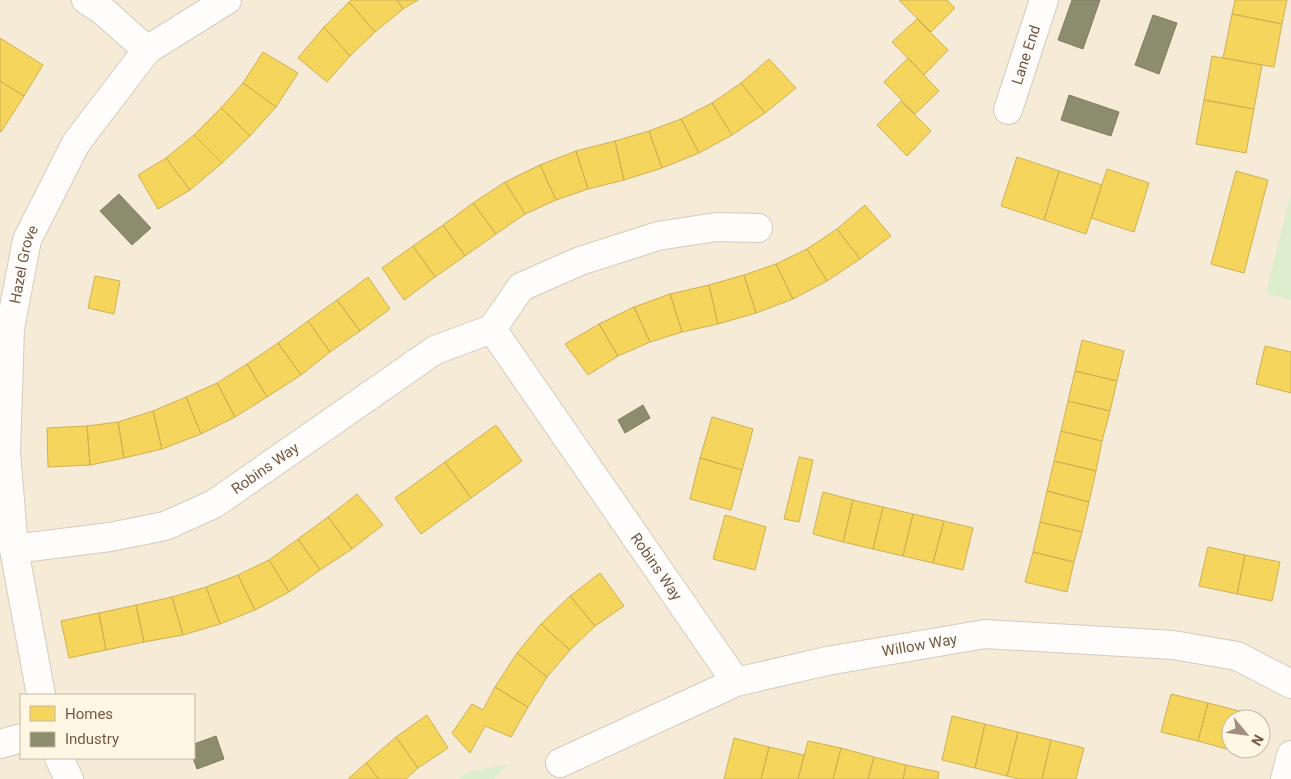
<svg xmlns="http://www.w3.org/2000/svg" width="1291" height="779" viewBox="0 0 1291 779" font-family="Roboto,sans-serif">
  <style>
    .residential { fill: #f6ebd6; fill-rule: evenodd }
    .green { fill: #ddeecd }
    .homes { fill: #f6d55c; stroke: #cfb055 }
    .industry { fill: #8c8c6e; stroke: #857d61 }
    .lines { fill: none; stroke-linecap: round; stroke-linejoin: round }
    .minor-casing { stroke: #d5cbbf; stroke-width: 30 }
    .minor { stroke: #fefdfb; stroke-width: 28 }
    .labels { text-anchor: middle; dominant-baseline: central; stroke-width: 5; stroke-linejoin: round; paint-order: stroke }
    .street-label { font-size: 15px; fill: #745a44; stroke: #fff7e4 }
  </style>
  <rect width="100%" height="100%" fill="#f6f0e4"/>
  <path class="residential" d="M0,0H1291V779H0ZM21,695H194V758H21ZM1231,719H1261V749H1231Z"/>
  <path class="green" d="M1291,193V300L1266,293Z
    M508,764L494,779H458L468,772Z"/>
  <path class="homes" d="M351,0H397L403,9L375,32L349,2Z
    M397,0H418L403,9Z
    M899,0H947L955,8L931,32Z
    M1235,0H1287L1282,24L1232,14Z
    M349,2L375,32L350,56L324,27Z
    M1232,14L1282,24L1274,67L1223,58Z
    M917,19L948,50L924,75L892,42Z
    M324,27L350,56L327,82L298,58Z
    M0,38L43,65L24,96L0,81Z
    M263,52L298,73L276,107L243,83Z
    M1212,56L1262,65L1254,109L1204,100Z
    M908,58L939,91L915,114L884,82Z
    M769,59L796,88L765,113L741,83Z
    M0,81L24,96L1,132L0,131Z
    M243,83L276,107L250,136L221,108Z
    M741,83L765,113L732,135L712,103Z
    M1204,100L1254,109L1246,153L1196,144Z
    M901,101L931,131L907,156L877,125Z
    M712,103L732,135L699,153L681,119Z
    M221,108L250,136L222,163L194,135Z
    M681,119L699,153L662,168L649,131Z
    M649,131L662,168L624,180L615,141Z
    M194,135L222,163L190,190L166,158Z
    M615,141L624,180L588,189L576,151Z
    M576,151L588,189L556,200L540,165Z
    M1017,157L1059,171L1044,220L1001,206Z
    M166,158L190,190L158,209L138,175Z
    M540,165L556,200L525,214L505,182Z
    M1107,169L1149,183L1134,232L1091,218Z
    M1059,171L1102,185L1086,234L1044,220Z
    M1236,171L1268,180L1244,273L1211,264Z
    M505,182L525,214L496,234L473,203Z
    M473,203L496,234L465,256L443,225Z
    M865,205L891,236L860,259L837,229Z
    M443,225L465,256L435,277L413,246Z
    M837,229L860,259L827,281L807,249Z
    M413,246L435,277L404,300L382,268Z
    M807,249L827,281L793,299L776,264Z
    M776,264L793,299L756,313L744,275Z
    M744,275L756,313L718,324L709,285Z
    M95,276L120,281L114,314L88,308Z
    M368,277L390,309L360,331L337,300Z
    M709,285L718,324L682,332L670,294Z
    M670,294L682,332L650,342L634,307Z
    M337,300L360,331L330,352L308,321Z
    M634,307L650,342L618,356L599,324Z
    M308,321L330,352L301,375L278,343Z
    M599,324L618,356L588,375L565,344Z
    M1082,340L1124,351L1117,381L1075,371Z
    M278,343L301,375L267,397L247,364Z
    M1265,346L1291,352V393L1256,384Z
    M247,364L267,397L235,417L217,383Z
    M1075,371L1117,381L1110,411L1068,401Z
    M217,383L235,417L201,434L186,397Z
    M186,397L201,434L162,449L153,411Z
    M1068,401L1110,411L1102,441L1061,431Z
    M153,411L162,449L124,458L118,422Z
    M712,417L753,429L742,470L700,458Z
    M118,422L124,458L90,465L87,426Z
    M496,425L522,461L471,498L445,462Z
    M87,426L90,465L48,467L47,428Z
    M1061,431L1102,441L1096,471L1054,461Z
    M799,457L813,460L799,522L784,519Z
    M700,458L742,470L731,510L690,499Z
    M1054,461L1096,471L1089,502L1047,491Z
    M445,462L471,498L421,534L395,498Z
    M1047,491L1089,502L1082,532L1040,522Z
    M823,492L853,500L843,542L813,534Z
    M357,494L383,525L352,549L328,517Z
    M853,500L883,507L873,549L843,542Z
    M883,507L913,514L903,556L873,549Z
    M913,514L944,521L933,563L903,556Z
    M725,515L766,527L755,570L713,559Z
    M328,517L352,549L320,570L298,539Z
    M944,521L973,528L963,570L933,563Z
    M1040,522L1082,532L1074,562L1033,552Z
    M298,539L320,570L289,592L269,560Z
    M1208,547L1245,555L1237,594L1199,586Z
    M1033,552L1074,562L1067,592L1025,582Z
    M1245,555L1280,562L1272,601L1237,594Z
    M269,560L289,592L255,610L238,575Z
    M600,573L624,606L595,626L570,596Z
    M238,575L255,610L220,624L206,587Z
    M206,587L220,624L183,635L172,597Z
    M570,596L595,626L570,650L541,624Z
    M172,597L183,635L144,642L136,605Z
    M136,605L144,642L106,650L99,613Z
    M99,613L106,650L69,658L61,621Z
    M541,624L570,650L547,677L517,653Z
    M517,653L547,677L528,707L495,687Z
    M495,687L528,707L511,737L485,726L470,753L452,733L472,704L483,710Z
    M1171,694L1208,703L1198,741L1161,732Z
    M1208,703L1247,713L1245,719H1231V749H1237V752L1198,741Z
    M427,715L448,748L418,768L396,737Z
    M952,716L985,724L975,768L942,760Z
    M985,724L1018,732L1007,776L975,768Z
    M1018,732L1051,740L1042,779H1019L1007,776Z
    M396,737L418,768L406,779H379L366,763Z
    M734,738L769,747L761,779H724Z
    M1051,740L1084,748L1076,779H1042Z
    M808,741L841,748L833,779H798Z
    M769,747L804,755L798,779H761Z
    M841,748L874,757L868,779H833Z
    M874,757L906,765L903,779H868Z
    M366,763L379,779H348Z
    M906,765L939,772L938,779H903Z"/>
  <path class="industry" d="M1072,0H1100L1083,49L1058,40Z
    M1153,15L1177,23L1159,74L1135,65Z
    M1069,95L1119,112L1111,136L1061,120Z
    M119,194L151,228L132,245L100,211Z
    M643,405L650,418L625,433L618,420Z
    M216,736L224,759L197,769L193,758L194,744Z"/>
  <g class="lines">
    <g class="minor-casing">
      <g id="minor">
        <path d="M86,0L102,10L147,50"/>
        <path id="s1" d="M1008,110L1044,0"/>
        <path id="s2" d="M492,329L736,682"/>
        <path id="s3" d="M14,549L110,537L165,526L214,504L435,350L492,329L521,287L580,261L658,236L716,227L758,228"/>
        <path id="s4" d="M41,695L14,549L6,452L10,328L27,240L76,143L147,50L227,0"/>
        <path d="M0,744L21,738"/>
        <path d="M59,758L69,779"/>
        <path id="s5" d="M560,763L736,682L827,661L985,634L1173,645L1237,656L1291,684"/>
        <path d="M1285,779L1291,755"/>
      </g>
    </g>
    <use href="#minor" class="minor"/>
  </g>
  <g class="labels">
    <g class="street-label">
      <text stroke="none"><textPath href="#s1" startOffset="58">Lane End</textPath></text>
      <text stroke="none"><textPath href="#s4" startOffset="435">Hazel Grove</textPath></text>
      <text stroke="none"><textPath href="#s3" startOffset="269">Robins Way</textPath></text>
      <text stroke="none"><textPath href="#s2" startOffset="289">Robins Way</textPath></text>
      <text stroke="none"><textPath href="#s5" startOffset="381">Willow Way</textPath></text>
    </g>
  </g>
  <rect x="20" y="694" width="175" height="65" fill="#fff7e4" stroke="#c7b8a4"/>
  <rect x="30" y="706" width="25" height="15" fill="#f6d55c" stroke="#c7b8a4"/>
  <text x="65" y="719" font-size="15" fill="#745a44">Homes</text>
  <rect x="30" y="732" width="25" height="15" fill="#8c8c6e" stroke="#c7b8a4"/>
  <text x="65" y="744" font-size="15" fill="#745a44">Industry</text>
  <g transform="translate(1246 734) rotate(119)"><circle r="24" fill="#fff7e4" stroke="#c7b8a4"/>
  <path d="M0-4L9 19L0 12L-9 19Z" fill="#a28e7c"/>
  <text y="-8" font-size="14" font-weight="bold" text-anchor="middle" fill="#745a44">N</text>
  </g>
</svg>
